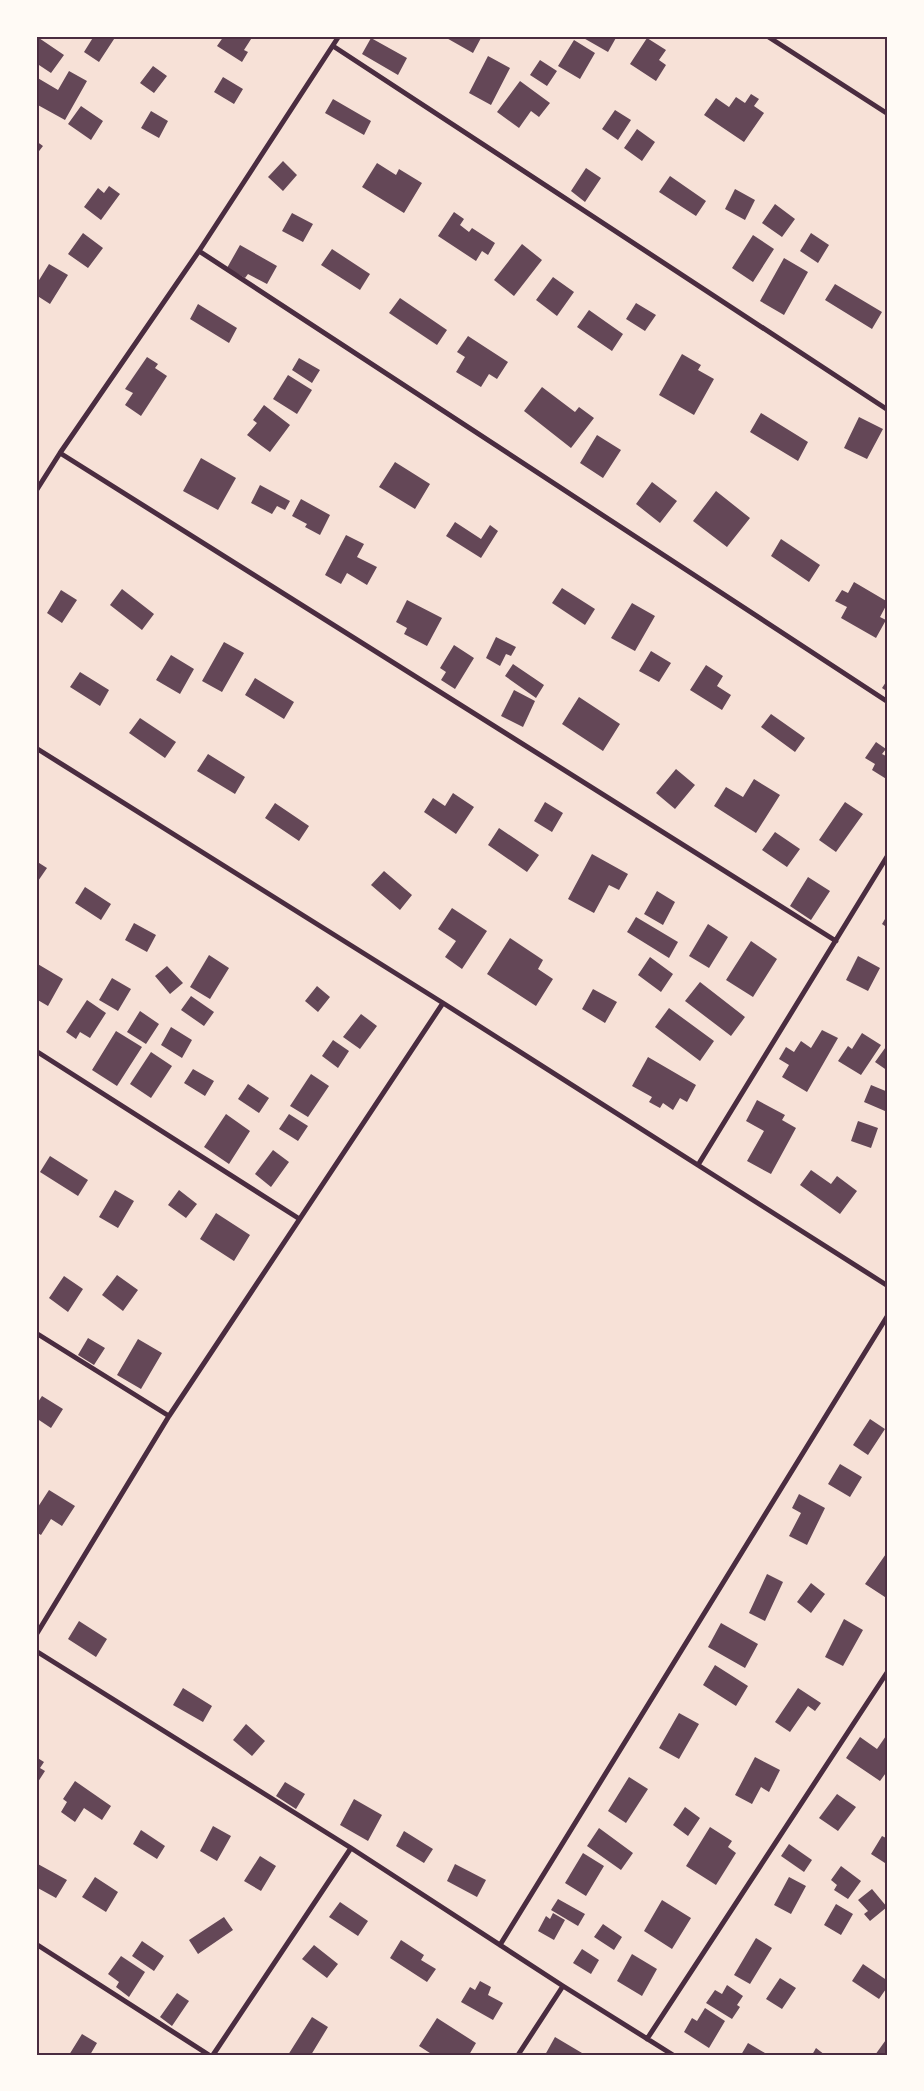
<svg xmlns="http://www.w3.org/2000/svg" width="924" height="2091" viewBox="0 0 924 2091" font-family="Montserrat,sans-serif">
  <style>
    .building { fill: #644757 }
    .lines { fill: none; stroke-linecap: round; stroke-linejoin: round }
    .minor { stroke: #4a2c40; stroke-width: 5 }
    .neatline { fill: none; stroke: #4a2c40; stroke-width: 2 }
  </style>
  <rect width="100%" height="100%" fill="#f7e1d7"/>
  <path class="building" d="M36,36L64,55L51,73L36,63Z
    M94,36H116L99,62L84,52Z
    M224,36H253L244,50L248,52L242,62L217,46Z
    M443,36H482L473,53Z
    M580,36H617L608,52Z
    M371,38L407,58L398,75L362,54Z
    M647,38L666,50L659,60L666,65L656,81L630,64Z
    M574,40L595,53L580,79L558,66Z
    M488,56L510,68L491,105L469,93Z
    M540,60L557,71L547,86L530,75Z
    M153,66L167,76L154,93L140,83Z
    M69,71L87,81L65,120L36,104V77L58,90Z
    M223,77L243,89L234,104L214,92Z
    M520,81L550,103L539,117L531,111L519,128L497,112Z
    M751,94L759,99L754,106L764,113L744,142L704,115L716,98L729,107L736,97L745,103Z
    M333,99L371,121L364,135L325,113Z
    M81,106L103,121L91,140L68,124Z
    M615,110L631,120L618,140L602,129Z
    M151,111L168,121L159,138L141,128Z
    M637,129L655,142L642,161L624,148Z
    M36,141L43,146L36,155Z
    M283,161L297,175L283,191L268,177Z
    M377,163L396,175L399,169L422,183L404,213L362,187Z
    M586,168L601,178L585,202L571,191Z
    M670,176L706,201L696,216L659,192Z
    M109,186L120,194L101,220L84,207L98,188L104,193Z
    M735,189L755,200L745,220L725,209Z
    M775,204L795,219L782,237L762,223Z
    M454,212L464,219L460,225L469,232L472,228L495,243L488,255L482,251L476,261L438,236Z
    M292,213L313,224L303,242L282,231Z
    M83,233L103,248L88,268L68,254Z
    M811,233L829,245L818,263L800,251Z
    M753,235L774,249L753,282L732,268Z
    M522,244L542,260L514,296L494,280Z
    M240,245L277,266L267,284L248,274L245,278L227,268Z
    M332,249L370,274L360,290L321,265Z
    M784,258L808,272L784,315L760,301Z
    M49,264L68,275L50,304L36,295V285Z
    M553,277L574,292L557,316L536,300Z
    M835,284L882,312L872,329L825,300Z
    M400,298L447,330L437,345L389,313Z
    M636,303L656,315L645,331L626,319Z
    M198,304L237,328L229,343L190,319Z
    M589,310L623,334L612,351L577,327Z
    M468,336L508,362L497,379L489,374L481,387L456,372L465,357L457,352Z
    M682,354L701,365L698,370L714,379L694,415L659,395Z
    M147,357L158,364L155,368L167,376L141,416L125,405L133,393L125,389Z
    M299,358L320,370L312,383L292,370Z
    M288,375L312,390L297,414L273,399Z
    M542,387L575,412L579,407L594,418L571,448L524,411Z
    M264,405L290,425L270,452L247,435L257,423L253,420Z
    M761,413L808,442L798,461L750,432Z
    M859,417L883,429L867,459L844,448Z
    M597,435L621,450L603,478L580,463Z
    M201,458L236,478L218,510L183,491Z
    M395,462L430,484L415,509L379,487Z
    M652,482L677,501L660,523L636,504Z
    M260,485L290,501L285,510L277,506L272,514L251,503Z
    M716,491L750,518L727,547L693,521Z
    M301,499L330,515L320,535L305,527L307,524L292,516Z
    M455,522L481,539L490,525L498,531L481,558L446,536Z
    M346,535L364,544L357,557L377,567L367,585L347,573L341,584L325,575Z
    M781,539L820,565L809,582L771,556Z
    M854,582L888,602L880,617L886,620L876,638L841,618L847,607L835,601L842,590L848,593Z
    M562,588L595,609L585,625L552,603Z
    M122,589L154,614L142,630L110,605Z
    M61,590L77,600L62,623L47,613Z
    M407,600L442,618L427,646L404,634L407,628L396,622Z
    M632,603L655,616L635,651L611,638Z
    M496,637L516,647L511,656L506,654L500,666L486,658Z
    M224,642L244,653L222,692L202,681Z
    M454,645L474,658L455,689L441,680L446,672L440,668Z
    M651,651L671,663L659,682L639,671Z
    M171,655L194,669L180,694L156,680Z
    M513,664L544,685L536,698L505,676Z
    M706,665L723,676L717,686L731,695L722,710L690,690Z
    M80,672L109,690L100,706L70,687Z
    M255,678L294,702L284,719L245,695Z
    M888,679V692L882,688Z
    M514,690L535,701L523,727L501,716Z
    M579,697L620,724L603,751L562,724Z
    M771,714L805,738L795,752L761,727Z
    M140,718L176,742L165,758L129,733Z
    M876,742L886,749L882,754L886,756L888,753V780L872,770L875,764L865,758Z
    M208,754L245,777L235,794L197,771Z
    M676,769L695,785L675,809L656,793Z
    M754,779L780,795L756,833L714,806L726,787L743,797Z
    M453,793L474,807L456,834L424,812L433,798L445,806Z
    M545,802L563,813L552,832L534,821Z
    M845,802L863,814L836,852L819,840Z
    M275,803L309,826L299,841L265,818Z
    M499,828L539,855L527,872L488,845Z
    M775,832L800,849L787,867L762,850Z
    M592,854L628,874L619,890L609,885L594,913L568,899Z
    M36,861L47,868L36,884Z
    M384,871L412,895L400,910L371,885Z
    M808,877L830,891L811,920L790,906Z
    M85,887L111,904L101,920L75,903Z
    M657,891L675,902L663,925L644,914Z
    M452,908L487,931L462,969L445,957L456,941L438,929Z
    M888,914V928L882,924Z
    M636,917L678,942L669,958L627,932Z
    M134,923L156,935L147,952L125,940Z
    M708,924L728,937L709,968L689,956Z
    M510,938L543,960L538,969L553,979L536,1006L487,974Z
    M751,941L777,959L753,997L726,980Z
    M209,955L229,968L210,999L190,987Z
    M858,956L880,968L868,991L846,980Z
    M650,957L673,974L661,992L638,975Z
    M36,963L63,979L48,1006L36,999Z
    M167,966L183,983L170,994L155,976Z
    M112,978L131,989L118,1011L99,1000Z
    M700,982L745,1017L731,1036L685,1001Z
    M317,986L330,997L318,1012L305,1001Z
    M593,989L617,1002L605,1023L582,1009Z
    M191,996L214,1012L204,1026L181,1010Z
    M87,1000L106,1013L90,1038L80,1032L76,1039L66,1032Z
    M669,1008L714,1041L700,1061L655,1027Z
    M140,1011L159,1024L146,1044L127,1032Z
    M361,1014L377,1026L360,1049L343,1037Z
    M171,1027L192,1040L182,1058L161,1045Z
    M822,1030L838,1038L807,1092L782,1077L789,1065L779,1059L786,1047L794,1052L801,1041L811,1048Z
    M116,1031L142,1047L117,1086L92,1070Z
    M862,1033L881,1045L861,1075L838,1061L848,1046L852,1049Z
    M333,1040L349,1051L338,1068L322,1056Z
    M888,1044V1071L875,1062Z
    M151,1052L172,1066L151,1098L130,1084Z
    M648,1057L696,1085L687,1102L680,1098L673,1110L663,1103L660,1108L649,1102L652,1097L632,1086Z
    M193,1069L214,1081L205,1096L184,1083Z
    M311,1074L329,1086L308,1117L290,1106Z
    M248,1084L269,1098L259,1113L238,1099Z
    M871,1085L888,1092V1105L885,1111L864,1102Z
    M757,1100L785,1115L782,1120L796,1128L771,1174L747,1161L764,1131L746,1121Z
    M226,1114L250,1131L229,1164L204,1147Z
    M289,1114L308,1126L298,1141L279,1129Z
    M858,1121L878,1128L871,1148L851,1141Z
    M273,1150L289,1162L271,1187L255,1174Z
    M50,1156L88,1180L78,1196L40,1172Z
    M811,1170L831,1184L837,1176L857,1191L840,1214L800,1185Z
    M115,1190L134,1201L118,1228L99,1217Z
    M179,1190L197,1204L186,1218L168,1205Z
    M216,1213L250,1235L234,1261L200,1239Z
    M117,1275L138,1290L123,1311L102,1295Z
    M64,1276L83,1289L68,1312L49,1298Z
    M88,1338L105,1348L94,1365L78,1355Z
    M138,1339L162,1353L141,1389L117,1375Z
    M42,1396L63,1409L51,1428L36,1418V1405Z
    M870,1419L885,1429L868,1455L853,1445Z
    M840,1464L862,1477L850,1497L828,1484Z
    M49,1490L75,1506L62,1526L51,1519L41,1535L36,1532V1510Z
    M799,1494L825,1508L807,1545L789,1536L801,1513L792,1508Z
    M888,1551V1599L865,1584Z
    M767,1574L783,1582L765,1621L749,1613Z
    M811,1583L825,1594L811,1613L797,1602Z
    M844,1619L863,1630L843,1666L825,1657Z
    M79,1621L107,1639L96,1657L68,1639Z
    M721,1623L758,1644L745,1668L708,1647Z
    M715,1665L748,1686L736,1706L703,1685Z
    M183,1688L212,1706L203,1722L173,1705Z
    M798,1688L821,1703L815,1711L808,1706L790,1732L775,1722Z
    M679,1713L699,1724L679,1759L659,1748Z
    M246,1724L265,1741L252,1756L233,1740Z
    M888,1733V1770L880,1781L846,1758L860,1737L877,1749Z
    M36,1757L44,1762L40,1768L45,1771L36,1785Z
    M755,1757L780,1770L769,1792L761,1787L752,1804L735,1795Z
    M629,1777L648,1789L626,1823L608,1811Z
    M75,1781L111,1806L102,1820L84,1808L75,1822L61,1812L67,1802L63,1799Z
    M285,1782L305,1794L296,1809L276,1796Z
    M837,1794L856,1807L838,1831L819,1818Z
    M354,1799L382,1815L368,1841L340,1825Z
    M685,1807L700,1818L688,1836L673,1825Z
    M213,1826L231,1836L217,1861L200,1851Z
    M710,1827L732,1841L728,1847L736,1853L716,1885L686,1866Z
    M599,1828L633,1853L621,1870L587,1846Z
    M141,1830L165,1846L157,1859L133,1844Z
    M404,1831L433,1849L424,1863L396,1846Z
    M882,1836L888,1839V1859L885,1863L871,1854Z
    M789,1844L812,1860L804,1872L781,1856Z
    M583,1853L604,1866L586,1896L565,1883Z
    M260,1856L276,1866L261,1891L244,1881Z
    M36,1863L67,1880L56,1898L36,1887Z
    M455,1864L486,1880L477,1897L447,1881Z
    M841,1866L861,1881L848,1899L834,1890L837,1885L831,1880Z
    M95,1877L118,1892L106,1912L82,1897Z
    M789,1877L806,1886L791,1914L774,1905Z
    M872,1889L887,1907L870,1921L864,1914L868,1911L858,1900Z
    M558,1899L585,1914L578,1926L551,1910Z
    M662,1900L691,1918L672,1949L644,1931Z
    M340,1902L368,1921L358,1936L329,1917Z
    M836,1904L853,1914L841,1935L824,1925Z
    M553,1913L565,1920L554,1940L538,1931L546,1916L550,1919Z
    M224,1917L233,1930L198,1954L189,1940Z
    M603,1924L622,1937L614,1950L594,1937Z
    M756,1938L772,1948L750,1984L734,1975Z
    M401,1940L424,1955L421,1960L436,1969L427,1982L390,1958Z
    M142,1941L164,1956L154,1971L132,1956Z
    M314,1945L338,1964L327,1978L302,1959Z
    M582,1949L599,1960L591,1974L573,1963Z
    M632,1954L657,1969L642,1996L617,1981Z
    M121,1956L145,1972L129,1997L116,1987L119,1982L108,1974Z
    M863,1964L888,1981V1986L879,1999L852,1981Z
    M780,1978L796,1988L782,2009L766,1999Z
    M480,1981L491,1987L488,1995L503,2003L493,2020L461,2002L470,1987L475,1990Z
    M727,1985L743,1996L737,2005L740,2007L732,2019L706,2003L715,1990L722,1994Z
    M177,1993L189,2001L172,2026L160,2017Z
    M705,2008L725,2021L709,2048L684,2032L692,2018L697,2021Z
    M312,2017L328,2027L311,2055H288Z
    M437,2018L476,2043L469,2055H433L419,2046Z
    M82,2034L97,2043L90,2055H69Z
    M555,2037L582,2053L581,2055H545Z
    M888,2037V2055H875Z
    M748,2043L765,2053L764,2055H741Z
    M816,2048L825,2055H812Z"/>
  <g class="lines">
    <path class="minor" d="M767,36L888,114
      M333,46L888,410
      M199,251L888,702
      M60,453L836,941
      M36,491L60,453L199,251L339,36
      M36,748L443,1003L888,1286
      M36,1051L298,1218
      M698,1165L888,855
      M36,1333L169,1416
      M36,1635L169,1416L443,1003
      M36,1651L351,1848L563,1986L673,2055
      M36,1944L209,2055
      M500,1945L888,1315
      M647,2039L888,1671
      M213,2055L351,1848
      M518,2055L563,1986"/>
  </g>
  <rect width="924" height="2091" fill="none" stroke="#fffaf5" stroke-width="75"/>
  <rect x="38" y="38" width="848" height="2016" class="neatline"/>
</svg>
